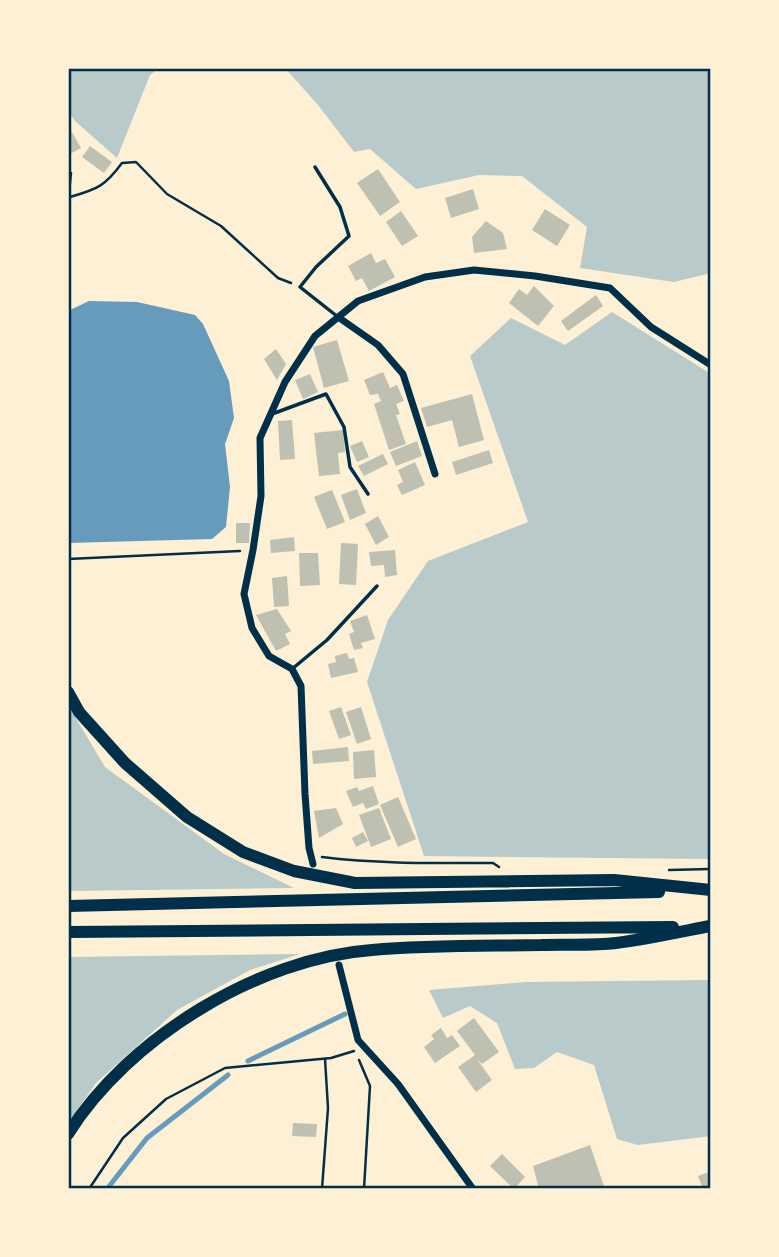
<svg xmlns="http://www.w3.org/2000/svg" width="779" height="1257" viewBox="0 0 779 1257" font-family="'Archivo Narrow',sans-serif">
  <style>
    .green { fill: #b9caca }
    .water { fill: #669bbc }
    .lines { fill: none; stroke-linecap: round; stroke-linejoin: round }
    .stream { stroke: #669bbc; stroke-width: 5 }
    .building { fill: #bec0b2 }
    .path { stroke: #003049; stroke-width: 2.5 }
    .service { stroke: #003049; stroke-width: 3.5 }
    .minor { stroke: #003049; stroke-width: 7 }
    .trunk { stroke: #003049; stroke-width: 12 }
    .neatline { fill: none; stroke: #003049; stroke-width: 2.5 }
  </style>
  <rect width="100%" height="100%" fill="#fdf0d5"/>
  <path class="green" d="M68,68H159L150,75L117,158L75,121L68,111Z
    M285,68H711V273L674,282L580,268L587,227L522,176L479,175L416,189L370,149L354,152L318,105Z
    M612,312L711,374V859L424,856L367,682L388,620L428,561L528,522L470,356L511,318L565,345Z
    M68,705L105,767L224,854L294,888L68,891Z
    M300,954L250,970L177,1010L96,1083L68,1123V957Z
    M711,980V1136L638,1145L617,1139L594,1065L557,1052L534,1068L515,1069L497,1023L470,1006L443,1018L429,990L526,982Z"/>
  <path class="water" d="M89,301L137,302L195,315L203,324L229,381L234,418L225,444L230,487L226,527L212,539L68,543V311Z"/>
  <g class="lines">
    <path class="stream" d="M248,1061L345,1014
      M107,1189L147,1138L228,1075"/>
  </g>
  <path class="building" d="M68,125L81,148L68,155Z
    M90,146L112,162L104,173L82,157Z
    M378,169L400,202L380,216L357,183Z
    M473,189L479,209L451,218L445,198Z
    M545,209L570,225L557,246L532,230Z
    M401,211L418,236L402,246L386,222Z
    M486,221L503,233L507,249L474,253L472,237Z
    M371,253L376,263L385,259L395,277L369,291L362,278L356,281L348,266Z
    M534,286L554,306L538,326L509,303L519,289L527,295Z
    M596,295L603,306L568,331L561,321Z
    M337,340L349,381L324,388L313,347Z
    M276,349L286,364L277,380L264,359Z
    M383,372L390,388L397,385L404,401L396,404L400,414L396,415L406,444L389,450L374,404L381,401L378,394L370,395L364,380Z
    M310,374L318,392L303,399L295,380Z
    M472,394L484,440L459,447L452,420L427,427L421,408Z
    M292,420L295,459L280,460L278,421Z
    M343,430L345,452L338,453L340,474L319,476L314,433Z
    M362,441L369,457L357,462L350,446Z
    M417,441L422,456L396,466L390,452Z
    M489,450L493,463L456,475L452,462Z
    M383,454L388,464L364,476L358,466Z
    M415,462L425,485L402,495L397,485L403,482L398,470Z
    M357,489L366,513L350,520L341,495Z
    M332,490L345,522L327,529L314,497Z
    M378,516L389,537L376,545L365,524Z
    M236,523H250L249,543H236Z
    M294,537L295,551L271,553L270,540Z
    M341,543L358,544L356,585L339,584Z
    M395,550L397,575L385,577L384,565L371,566L369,552Z
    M299,553H318L320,585L300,586Z
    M287,576L289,606L274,607L272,578Z
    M277,609L291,631L285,634L290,644L276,651L256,615Z
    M367,615L375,639L361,643L363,648L354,650L349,634L354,632L350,621Z
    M347,653L349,659L354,658L358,672L331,678L328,664L336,662L335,656Z
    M341,707L351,735L339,739L329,711Z
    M361,707L371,739L357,744L346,712Z
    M348,747L349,761L313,764L312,751Z
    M374,750L376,777L354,779L353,752Z
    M373,786L379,804L366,809L363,803L353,807L346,791L357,787L359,791Z
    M398,797L416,839L398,847L380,805Z
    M336,808L343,824L319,838L314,811Z
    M379,808L391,839L371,847L359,815Z
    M363,832L368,841L356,847L352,838Z
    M474,1018L499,1052L482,1064L477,1059L492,1080L476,1092L458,1067L475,1055L457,1031Z
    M441,1028L447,1038L452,1035L460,1046L435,1063L424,1047L434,1039L431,1035Z
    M293,1123L317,1124L316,1137L292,1136Z
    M590,1145L605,1189H539L533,1166Z
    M502,1154L525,1177L514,1189L490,1166Z
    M709,1172L711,1189H703L698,1176Z"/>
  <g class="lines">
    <path class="path" d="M70,197C98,189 105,186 122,163L136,162L167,194L221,226L278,278L291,283
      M68,201L71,173
      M68,559L240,551
      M322,857C379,864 435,863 493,863L499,867
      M669,870L711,869
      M359,1060L370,1086L364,1189
      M89,1189L123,1138L166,1099L225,1068L331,1058L354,1051
      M322,1189L328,1108L325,1059"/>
    <path class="service" d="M315,167L340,207L349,236L316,267L300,287L338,317
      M272,414L326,394L344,427L350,467L368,494
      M292,669L327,640L377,586"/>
    <path class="minor" d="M338,317L378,345L403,374L435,474
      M313,864L309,848L305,794L301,686L292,669L269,656L252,628L244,594L253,550L261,496L260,438L285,382L315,336L358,301L425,277L474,270L535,276L610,288L651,327L711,365
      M339,965L358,1040L398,1084L473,1189"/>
    <path class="trunk" d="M68,692L79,712L125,763L187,817L243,852L294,871L355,883L614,880L711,890
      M68,906L659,892
      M68,932L673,927
      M68,1134C128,1038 259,958 372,950C428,945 485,946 541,945C566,944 591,946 616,943C647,939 679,932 710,926"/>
  </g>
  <rect width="779" height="1257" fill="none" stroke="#fdf0d5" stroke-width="140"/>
  <rect x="70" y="70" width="639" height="1117" class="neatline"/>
</svg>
